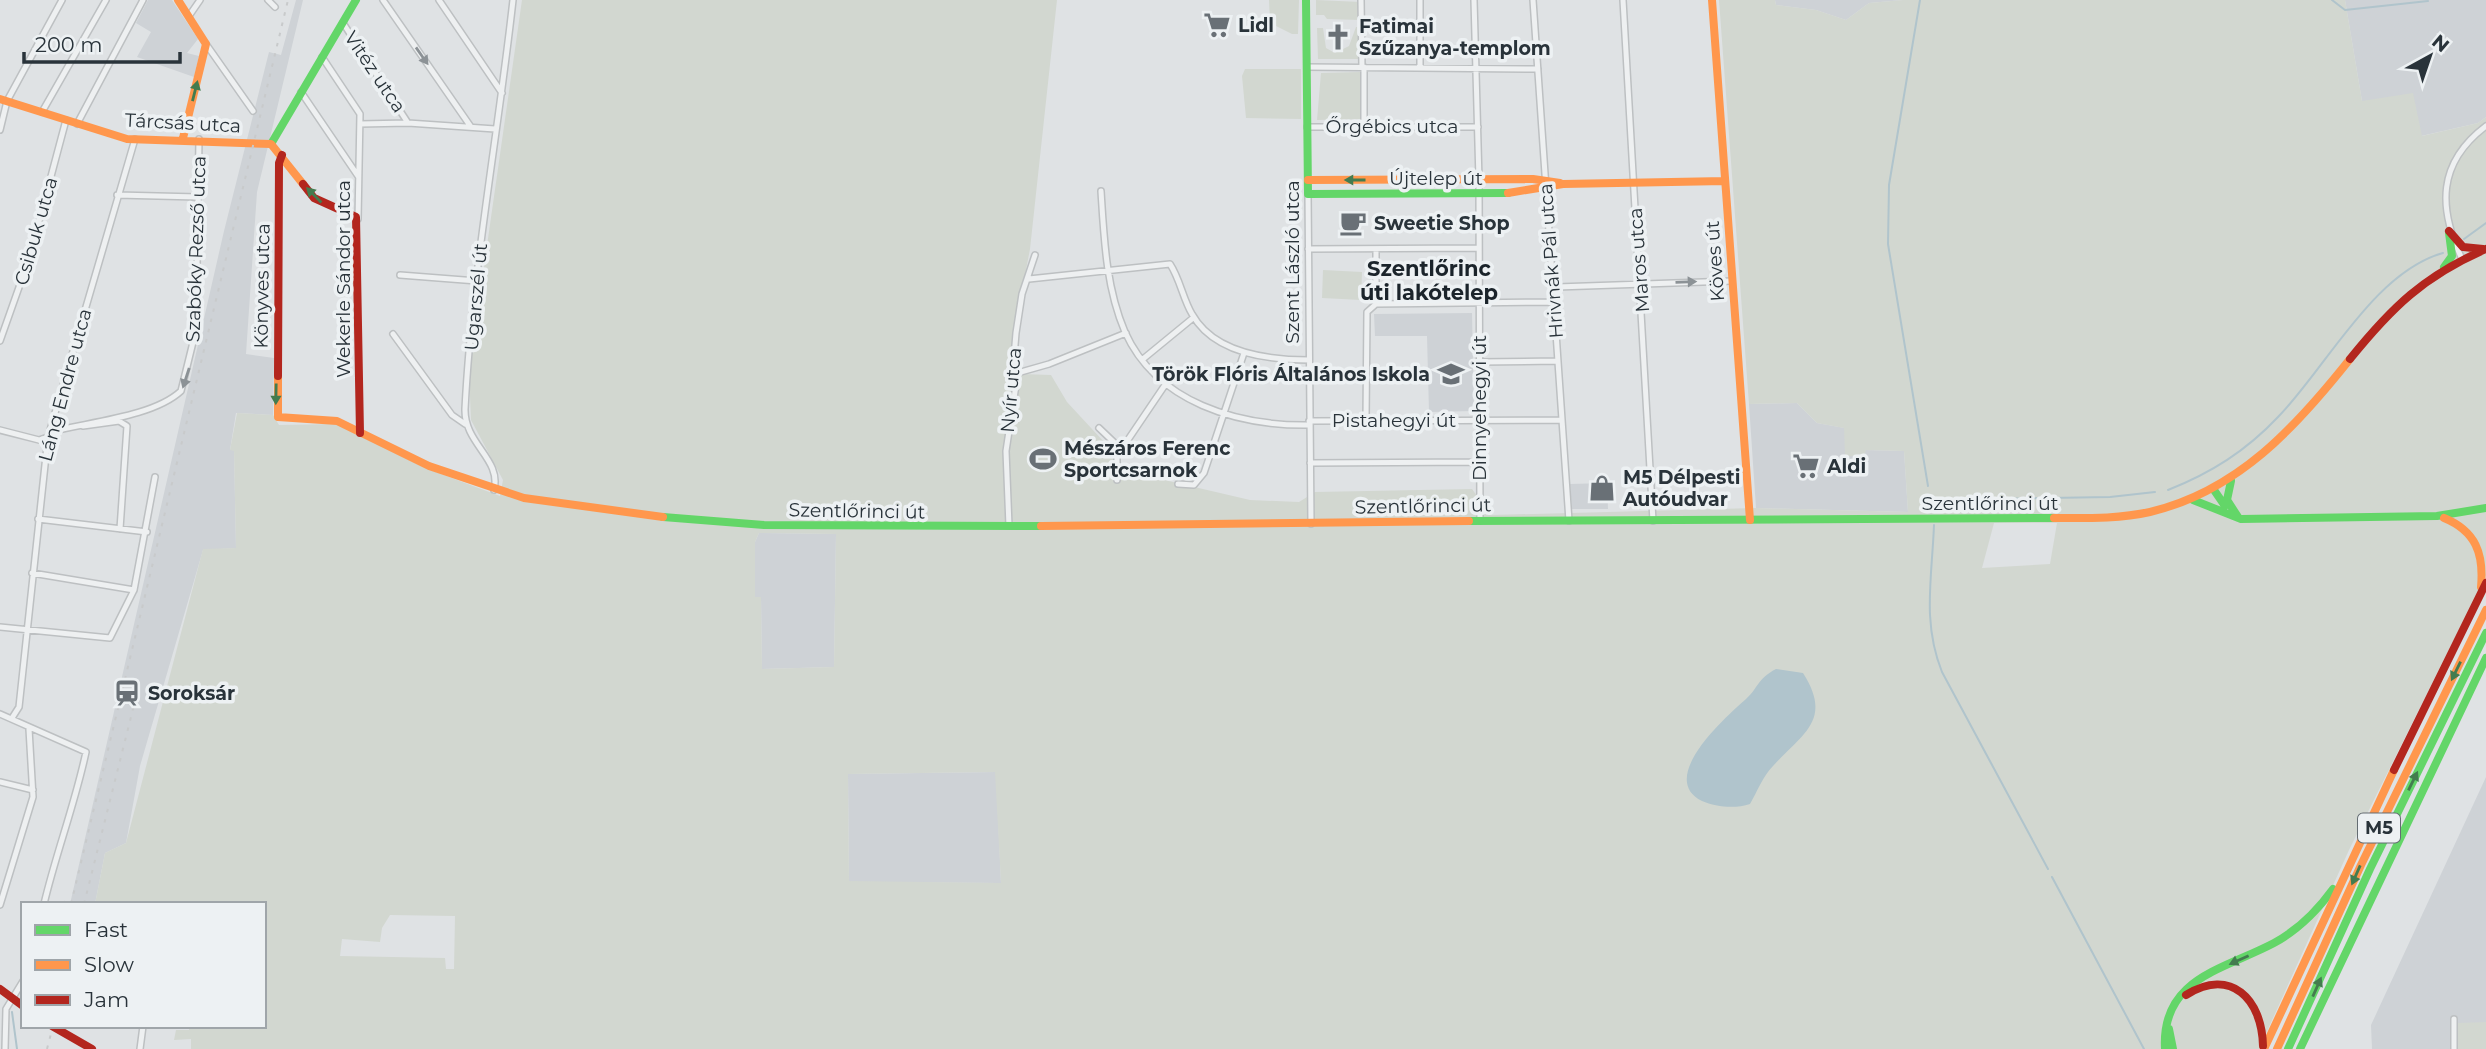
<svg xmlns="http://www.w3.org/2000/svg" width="2486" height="1049" viewBox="0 0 2486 1049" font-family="Montserrat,sans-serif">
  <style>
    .built { fill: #ced2d6 }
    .green { fill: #d2d7d0; fill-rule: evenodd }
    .water { fill: #b0c4cc }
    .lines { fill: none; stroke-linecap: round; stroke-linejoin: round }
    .stream { stroke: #b0c4cc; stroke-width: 2 }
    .street-tunnel { stroke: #bbbfc2; stroke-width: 5; stroke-dasharray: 5 2.5; stroke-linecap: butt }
    .street-casing { stroke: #bdc0c2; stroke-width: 8 }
    .street { stroke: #eef0f1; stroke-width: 5 }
    .fast { stroke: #63d668; stroke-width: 8 }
    .slow { stroke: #ff974d; stroke-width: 8 }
    .jam { stroke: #b3261e; stroke-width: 8 }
    .rail { stroke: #c8cacb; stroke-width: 2; stroke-dasharray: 3.5 7; stroke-linecap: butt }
    .oneway { fill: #8c9296 }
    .oneway2 { fill: #437c4f }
    .labels { text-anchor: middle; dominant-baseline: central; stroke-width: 7; stroke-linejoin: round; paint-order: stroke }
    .shield { fill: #edf1f3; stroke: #646c72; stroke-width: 2 }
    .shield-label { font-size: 18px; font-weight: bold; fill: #29333a }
    .poi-label { font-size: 19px; font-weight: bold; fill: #29333a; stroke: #edf1f3; text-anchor: start }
    .street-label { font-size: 19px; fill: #29333a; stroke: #edf1f3 }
    .neighbourhood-label { font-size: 21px; font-weight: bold; fill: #1b242b; stroke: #edf1f3 }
  </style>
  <rect width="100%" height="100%" fill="#dfe2e4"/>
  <path class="built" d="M148,0H172L198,39L187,53L199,56L194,77L137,57L151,32L136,23Z
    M296,0H303L257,192L246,354L274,358L273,415L236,413L230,450H234L236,548L203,550L140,766L126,843L105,853L95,904H70L224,231L269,52L281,55Z
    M1775,0H1903L1869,3L1846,20L1816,10L1776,5Z
    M2345,0H2486V117L2478,123L2421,136L2362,101Z
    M1472,313L1474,411L1429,412L1427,336H1375L1374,314Z
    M1797,403L1817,423L1845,428V456L1865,450L1904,451L1908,512L1756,508L1749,404Z
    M1607,483L1608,509H1572L1570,484Z
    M759,533L836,534L834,667L762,669L761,598L755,597V542Z
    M996,772L1001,883L849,882L848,774Z
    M2486,777V1049H2372L2371,1025Z"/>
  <path class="green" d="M522,0H1057L1030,249L1016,322L1021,374L1051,375L1067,402L1117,456L1126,471L1250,500L1299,502L1315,492L1472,489L1491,515L1756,508L1908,512L1904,451L1866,450L1864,456H1845L1844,428L1817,423L1797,403L1749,404L1719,0H1775L1776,5L1816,10L1846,20L1869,3L1903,0H2345L2362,101L2413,93L2422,136L2478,123L2486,117V575L2349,850L2259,1049H191V1039L174,1040L176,1030H189V1026H264V904H95L105,853L126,843L203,549L236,548L234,451L230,450L237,413L273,415L279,425L336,424L425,468L500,496L503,480L471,420L469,372ZM1994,523H2057L2050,564L1982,568ZM759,533L836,534L834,667L762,669L761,597H755V542ZM995,772L1001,883L849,881L848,774ZM390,915L455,916L454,969H446L445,958L340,956L342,939L380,942L382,928Z
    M1269,0H1299L1298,34H1292L1270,23Z
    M1316,0L1361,2L1360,20L1327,19L1324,15H1316Z
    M1356,27H1360L1361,59H1318L1317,28H1323L1326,48L1335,53L1349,46Z
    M1245,69H1301V119L1246,118L1242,76Z
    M1360,72L1362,119L1317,120L1321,73Z
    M1323,270L1362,272L1361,300L1322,298Z
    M2486,1022V1049H2456L2458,1023Z"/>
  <path class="water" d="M1776,669L1803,673C1833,720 1803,733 1773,766C1763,776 1757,792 1750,804C1735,809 1716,807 1702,801C1656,778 1727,716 1746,699C1759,687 1757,679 1776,669Z"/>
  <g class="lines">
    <path class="stream" d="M1920,0L1889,185L1888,244L1928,486
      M2332,0L2345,10L2428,1
      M2464,239L2486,223
      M2168,490C2211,473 2246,451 2278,417C2326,368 2374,272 2443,253
      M1933,511V506L1939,500L2110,497L2155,492
      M1934,525C1932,578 1922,622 1942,672L2048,869
      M2052,877L2144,1049
      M12,1012L17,1049"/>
    <path class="street-tunnel" d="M63,903L65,904"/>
    <g class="street-casing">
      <path id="street" d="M268,0L275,7
        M383,0L471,127
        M439,0L502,93
        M1361,0L1362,68
        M1474,0L1479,180L1480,521
        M1533,0L1569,521
        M1623,0L1653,521
        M189,16L200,0
        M343,23L408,123
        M206,44L253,111
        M322,57L360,114L358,219
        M1307,67L1538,69
        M1364,67V126
        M1420,68V0
        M301,92L358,176
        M42,112L106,0
        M77,124L143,0
        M360,124L408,123L495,129
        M1307,127H1478
        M0,130L7,101L62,0
        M1101,191C1104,238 1106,288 1125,332C1157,403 1238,426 1309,425
        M1308,194L1311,524
        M117,195L198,197
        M1308,249L1478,248
        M2462,259C2438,208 2437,163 2486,126
        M400,275L477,281
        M1029,279L1170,264C1180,279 1183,299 1192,314C1214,354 1268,360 1309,360
        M1557,287L1732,281
        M1376,304L1554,302
        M1376,304V250
        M393,334L452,415L465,424
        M0,341L29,259L66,120
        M1143,359L1193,318
        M1479,362L1558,361
        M1014,374L1049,364L1126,333
        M1366,419L1367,312L1376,304
        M1309,421L1562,420
        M83,426L119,421L127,426L120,529
        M1099,428L1121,449
        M0,430L39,440L48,437
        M50,432C88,422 153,417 181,391L196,330L199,139
        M1310,463L1479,462
        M1117,480V456L1167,382
        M1178,484L1194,485L1204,473L1244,353
        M494,490C502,459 464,444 465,409C472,272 498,136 513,0
        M38,519L147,532
        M1009,526L1006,451L1016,385L1013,369L1016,333L1022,294L1035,255
        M32,573L134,590
        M0,627L110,638L134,590L155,477
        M0,714L86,752C75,804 56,853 44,904
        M12,718L19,707L48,437L135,139
        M0,782L33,790
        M0,905L33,797L29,729
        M2454,1019V1049
        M5,1049L6,1009L23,981
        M140,1049L143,1026"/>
    </g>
    <use href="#street" class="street"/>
    <path class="fast" d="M1306,0L1308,194L1508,193
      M271,144L356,0
      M2444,267L2452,256L2449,233
      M2231,481L2227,500L2238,517
      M2214,490L2225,506
      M2193,500L2241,519L2437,516L2486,508
      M663,517L764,525L1041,526
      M1469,521L2054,518
      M2169,1029L2173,1049
      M2165,1049C2161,978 2223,970 2274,943C2298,930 2317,911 2333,889
      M2288,1049L2370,869L2486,633
      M2300,1049L2486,658"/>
    <path class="slow" d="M178,0L206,44L183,138
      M1712,0L1750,520
      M0,99L127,139L271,144L303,184
      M1308,180L1533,179L1560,183
      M1508,193L1563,184L1725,181
      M278,376V417L337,421L429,466L524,498L663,517
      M2054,518C2086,518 2118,519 2150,512C2238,491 2296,427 2350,359
      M2444,518C2476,531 2484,554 2481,587
      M1041,526L1469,521
      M2264,1049L2394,770
      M2277,1049L2361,865L2486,610"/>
    <path class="jam" d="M303,184L314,198L356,217L360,433
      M2449,231L2463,247L2483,249
      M2350,359C2392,307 2424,276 2486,249
      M278,376L279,163L282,155
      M2394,770L2486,583
      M0,989L23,1006
      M2186,995C2231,967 2262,999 2263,1046
      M52,1026L92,1049"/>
    <path class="rail" d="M71,904L288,0
      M84,904L135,701
      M47,1049L53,1026"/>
  </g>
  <defs><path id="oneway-solid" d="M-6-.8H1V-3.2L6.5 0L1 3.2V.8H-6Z" transform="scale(1.75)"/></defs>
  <g class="oneway">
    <use href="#oneway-solid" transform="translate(422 56) rotate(55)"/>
    <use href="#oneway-solid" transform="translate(1686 282) rotate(-2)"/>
    <use href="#oneway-solid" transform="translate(186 378) rotate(108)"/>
  </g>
  <g class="oneway2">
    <use href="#oneway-solid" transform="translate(195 91) rotate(-76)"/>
    <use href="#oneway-solid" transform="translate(1355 180) rotate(180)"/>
    <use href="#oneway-solid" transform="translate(314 195) rotate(-135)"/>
    <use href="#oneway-solid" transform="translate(276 394) rotate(91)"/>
    <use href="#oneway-solid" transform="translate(2456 671) rotate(116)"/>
    <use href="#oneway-solid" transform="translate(2413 781) rotate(-64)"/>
    <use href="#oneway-solid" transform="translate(2356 875) rotate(114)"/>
    <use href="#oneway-solid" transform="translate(2239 960) rotate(156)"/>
    <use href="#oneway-solid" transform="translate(2317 987) rotate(-66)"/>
  </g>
  <defs>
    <g id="supermarket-bare" transform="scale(2.1)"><path d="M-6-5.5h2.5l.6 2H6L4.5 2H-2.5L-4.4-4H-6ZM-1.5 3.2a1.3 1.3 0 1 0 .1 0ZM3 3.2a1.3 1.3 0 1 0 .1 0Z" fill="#697076" stroke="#edf1f3" stroke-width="2.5" paint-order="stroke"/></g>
    <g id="church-bare" transform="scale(2.1)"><path d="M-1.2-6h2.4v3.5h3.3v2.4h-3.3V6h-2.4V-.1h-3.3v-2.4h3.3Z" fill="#697076" stroke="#edf1f3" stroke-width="2.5" paint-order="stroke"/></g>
    <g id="cafe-bare" transform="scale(2.1)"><path d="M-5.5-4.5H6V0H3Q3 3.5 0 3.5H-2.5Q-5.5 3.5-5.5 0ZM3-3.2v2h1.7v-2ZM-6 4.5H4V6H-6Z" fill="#697076" stroke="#edf1f3" stroke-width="2.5" paint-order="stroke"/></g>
    <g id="school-bare" transform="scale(2.1)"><path d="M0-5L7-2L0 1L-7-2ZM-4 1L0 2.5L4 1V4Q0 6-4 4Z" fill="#697076" stroke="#edf1f3" stroke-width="2.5" paint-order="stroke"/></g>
    <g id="stadium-bare" transform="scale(2.1)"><path d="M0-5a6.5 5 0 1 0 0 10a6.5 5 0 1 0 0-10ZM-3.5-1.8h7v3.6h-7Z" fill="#697076" stroke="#edf1f3" stroke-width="2.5" paint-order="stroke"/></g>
    <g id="shop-bare" transform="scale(2.1)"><path d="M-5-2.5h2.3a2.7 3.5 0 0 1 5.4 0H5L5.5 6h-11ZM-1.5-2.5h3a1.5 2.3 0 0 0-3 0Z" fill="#697076" stroke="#edf1f3" stroke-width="2.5" paint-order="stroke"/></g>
    <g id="station-bare" transform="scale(2.1)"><path d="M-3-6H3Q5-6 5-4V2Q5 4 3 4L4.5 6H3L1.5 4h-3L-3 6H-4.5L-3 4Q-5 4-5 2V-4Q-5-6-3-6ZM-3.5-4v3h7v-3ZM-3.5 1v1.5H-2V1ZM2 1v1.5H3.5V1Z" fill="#697076" stroke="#edf1f3" stroke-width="2.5" paint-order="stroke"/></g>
  </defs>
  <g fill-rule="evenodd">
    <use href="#supermarket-bare" x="1217" y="25"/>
    <use href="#church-bare" x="1338" y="37"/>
    <use href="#cafe-bare" x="1353" y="223"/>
    <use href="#school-bare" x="1451" y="374"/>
    <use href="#stadium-bare" x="1043" y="459"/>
    <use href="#supermarket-bare" x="1806" y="466"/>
    <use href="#shop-bare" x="1602" y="488"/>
    <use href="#station-bare" x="127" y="693"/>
  </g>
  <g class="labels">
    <rect class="shield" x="2358" y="813.5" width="42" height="29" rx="5"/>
    <g class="shield-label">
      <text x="2379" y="828">M5</text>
    </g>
    <g class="poi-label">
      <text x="1238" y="25">Lidl</text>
      <text x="1359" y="26">Fatimai<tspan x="1359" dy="22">Szűzanya-templom</tspan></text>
      <text x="1374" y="223">Sweetie Shop</text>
      <text x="1430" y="374" text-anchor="end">Török Flóris Általános Iskola</text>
      <text x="1064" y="448">Mészáros Ferenc<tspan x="1064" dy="22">Sportcsarnok</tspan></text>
      <text x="1827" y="466">Aldi</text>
      <text x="1623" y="477">M5 Délpesti<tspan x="1623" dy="22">Autóudvar</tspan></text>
      <text x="148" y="693">Soroksár</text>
    </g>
    <g class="street-label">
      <text transform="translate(375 72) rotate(56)">Vitéz utca</text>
      <text transform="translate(183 123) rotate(3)">Tárcsás utca</text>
      <text x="1392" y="126">Őrgébics utca</text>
      <text x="1436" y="178">Újtelep út</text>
      <text transform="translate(36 231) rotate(-74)">Csibuk utca</text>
      <text transform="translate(196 249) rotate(-88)">Szabóky Rezső utca</text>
      <text transform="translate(1639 260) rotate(-94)">Maros utca</text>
      <text transform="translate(1551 261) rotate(-94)">Hrivnák Pál utca</text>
      <text transform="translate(1715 261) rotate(-94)">Köves út</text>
      <text transform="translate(1292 262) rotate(-90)">Szent László utca</text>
      <text transform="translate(343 279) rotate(-90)">Wekerle Sándor utca</text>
      <text transform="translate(262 286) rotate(-89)">Könyves utca</text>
      <text transform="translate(476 297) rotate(-85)">Ugarszél út</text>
      <text transform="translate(65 385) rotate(-75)">Láng Endre utca</text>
      <text transform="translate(1011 390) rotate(-85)">Nyír utca</text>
      <text transform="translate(1479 408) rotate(-90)">Dinnyehegyi út</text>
      <text x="1394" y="420">Pistahegyi út</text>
      <text x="1990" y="503">Szentlőrinci út</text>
      <text transform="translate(1423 506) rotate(-1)">Szentlőrinci út</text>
      <text transform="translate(857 511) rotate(1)">Szentlőrinci út</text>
    </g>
    <g class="neighbourhood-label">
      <text x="1429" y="268">Szentlőrinc<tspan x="1429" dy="24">úti lakótelep</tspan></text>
    </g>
  </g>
  <rect x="21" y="902" width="245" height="126" fill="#edf1f3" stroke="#9fa5a9" stroke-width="2"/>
  <rect x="35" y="925" width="35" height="10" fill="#63d668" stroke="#9fa5a9" stroke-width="2"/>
  <text x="84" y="937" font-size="21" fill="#29333a">Fast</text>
  <rect x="35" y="960" width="35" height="10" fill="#ff974d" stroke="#9fa5a9" stroke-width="2"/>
  <text x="84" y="972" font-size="21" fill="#29333a">Slow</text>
  <rect x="35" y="995" width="35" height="10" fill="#b3261e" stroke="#9fa5a9" stroke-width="2"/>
  <text x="84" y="1007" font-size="21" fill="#29333a">Jam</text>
  <g transform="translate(2430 56) rotate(40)" stroke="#edf1f3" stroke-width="5" paint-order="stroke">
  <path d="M0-5L12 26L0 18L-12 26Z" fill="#29333a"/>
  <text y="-10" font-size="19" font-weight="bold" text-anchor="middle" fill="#29333a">N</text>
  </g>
  <path d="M24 52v10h156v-10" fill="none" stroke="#29333a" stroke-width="3.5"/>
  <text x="35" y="52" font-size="21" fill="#29333a" stroke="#edf1f3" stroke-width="5" paint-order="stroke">200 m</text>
</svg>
